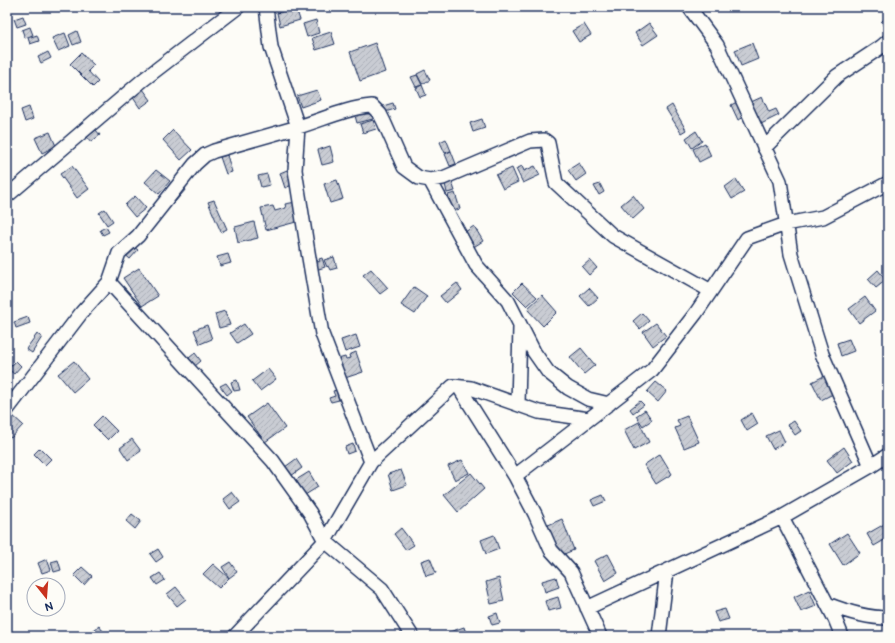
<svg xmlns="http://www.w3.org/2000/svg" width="895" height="643" viewBox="0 0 895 643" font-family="'Balsamiq Sans',sans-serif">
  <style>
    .building { fill: url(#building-hatch); stroke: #1b2f5e }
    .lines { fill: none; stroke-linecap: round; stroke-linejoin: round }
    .street-casing { stroke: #1b2f5e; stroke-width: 16 }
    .street { stroke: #fdfcf7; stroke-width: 13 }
  </style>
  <defs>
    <pattern id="building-hatch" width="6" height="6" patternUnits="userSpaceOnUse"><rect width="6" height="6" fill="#c9ccd3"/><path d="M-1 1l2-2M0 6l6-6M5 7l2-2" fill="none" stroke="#acb0b8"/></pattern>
  </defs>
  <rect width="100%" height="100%" fill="#fdfcf7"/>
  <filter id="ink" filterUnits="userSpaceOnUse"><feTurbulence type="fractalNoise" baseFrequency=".025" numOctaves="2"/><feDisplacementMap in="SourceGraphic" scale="8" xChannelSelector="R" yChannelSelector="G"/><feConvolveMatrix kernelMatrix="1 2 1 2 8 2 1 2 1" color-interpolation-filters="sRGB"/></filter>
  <g filter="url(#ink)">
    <path class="building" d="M73,7H82L76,11Z
      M296,8L300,20L280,26L277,13Z
      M23,16L26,24L17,27L14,19Z
      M888,16V25L886,27L881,22Z
      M316,20L319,33L307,37L303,24Z
      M649,23L658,35L643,45L635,33Z
      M584,24L591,35L579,42L572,31Z
      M30,27L33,35L25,38L22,30Z
      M77,31L81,42L73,45L69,35Z
      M331,32L335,44L316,50L312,38Z
      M65,33L70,46L58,51L52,38Z
      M37,35L39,41L30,44L28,38Z
      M375,43L385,72L360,81L350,52Z
      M752,43L758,59L741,66L735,50Z
      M48,52L51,58L41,63L38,57Z
      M81,53L94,65L88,71L98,82L93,87L70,64Z
      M7,69H8L11,79L7,80Z
      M425,70L430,80L422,84L417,74Z
      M417,75L422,85L416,87L411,77Z
      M422,85L426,95L420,97L416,88Z
      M143,89L151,100L140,108L132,96Z
      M317,90L321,100L301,107L297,96Z
      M762,97L769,112L776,109L779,115L761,124L751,102Z
      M737,102L745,117L738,120L731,105Z
      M393,103L395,109L385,112L383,106Z
      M672,105L686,130L681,133L666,109Z
      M29,107L33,119L25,122L21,110Z
      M370,108L373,119L357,123L354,112Z
      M482,119L485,128L473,132L470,123Z
      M373,120L376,129L363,133L360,124Z
      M96,130L100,135L91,142L87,137Z
      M173,130L192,150L181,160L163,140Z
      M696,131L702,141L692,148L686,138Z
      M50,132L56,146L42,153L35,138Z
      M446,139L451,151L445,153L440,142Z
      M705,143L711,156L699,162L693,149Z
      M330,146L334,162L322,165L318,150Z
      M451,151L456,164L450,166L445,154Z
      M227,155L232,172L226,174L220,157Z
      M579,163L586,174L576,181L568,170Z
      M72,166L89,189L77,198L60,174Z
      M522,166L524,171L535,166L540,175L523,183L516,169Z
      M512,168L518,182L503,189L496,175Z
      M156,170L170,181L159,194L145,182Z
      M287,170L292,185L285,188L280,173Z
      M267,174L270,185L261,187L258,176Z
      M736,179L744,192L732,199L725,187Z
      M337,180L343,199L330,203L324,184Z
      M452,182L455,191L447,193L445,184Z
      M600,184L604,192L599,195L594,186Z
      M182,185L186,189L174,203L170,200Z
      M455,193L460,209L453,211L448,195Z
      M633,195L644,209L633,219L621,205Z
      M135,196L146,208L135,217L125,205Z
      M214,200L227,229L221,232L208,202Z
      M296,202L300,221L266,230L261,208L273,206L275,211L286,208L285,204Z
      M105,209L113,221L107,225L99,213Z
      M254,222L258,238L238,243L235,227Z
      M474,226L483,241L472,248L462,234Z
      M106,227L109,232L103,235L100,230Z
      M130,244L138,250L130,259L122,252Z
      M228,254L231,263L220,266L217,257Z
      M334,257L337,268L330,270L328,266L327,267L324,260Z
      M322,258L325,267L316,270L313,261L317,260L318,262L320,261L319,259Z
      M590,260L597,268L589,275L582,267Z
      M139,268L158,296L142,306L123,278Z
      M371,269L388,288L380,294L363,275Z
      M878,270L886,280L876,288L868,279Z
      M457,283L462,290L446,303L440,296Z
      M522,283L537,297L527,306L513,292Z
      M414,287L427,296L415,314L401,305Z
      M589,288L598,298L589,306L580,296Z
      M542,295L557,312L543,326L527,309Z
      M865,297L875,311L859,323L849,309Z
      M225,311L230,325L219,328L215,314Z
      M642,313L649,321L640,329L633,321Z
      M28,317L30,323L16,328L14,322Z
      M656,323L666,336L653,346L643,332Z
      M244,324L251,334L237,343L230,333Z
      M207,325L212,339L200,344L194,330Z
      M37,334L42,337L32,353L26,349Z
      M356,335L360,347L345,352L341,340Z
      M849,339L854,351L841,356L837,343Z
      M581,348L595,365L584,374L570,357Z
      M356,352L363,372L345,378L338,359L345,357L346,359L350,358L349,355Z
      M195,353L201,361L195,366L189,358Z
      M16,361L21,366L14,374L8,369Z
      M74,361L88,379L73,392L58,374Z
      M268,369L276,379L260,391L252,381Z
      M826,375L835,393L821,400L812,382Z
      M237,380L240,390L234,391L231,382Z
      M656,382L667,391L658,402L647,392Z
      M226,383L232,391L227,395L220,386Z
      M336,390L339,400L331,402L329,398L335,396L333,391Z
      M640,401L644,405L633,413L630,409Z
      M267,403L285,428L265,442L247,417Z
      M645,410L652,420L643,426L636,416Z
      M752,413L758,424L747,431L741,420Z
      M12,415L23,425L11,438L7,435V420Z
      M102,416L117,431L108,440L93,425Z
      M687,416L699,442L684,448L675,428L680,426L677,420Z
      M794,421L801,431L795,435L788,425Z
      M639,422L649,442L634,450L624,430Z
      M779,430L785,442L773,449L766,436Z
      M132,439L141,451L128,460L120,448Z
      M353,444L355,451L347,454L345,447Z
      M844,447L853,461L837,473L827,460Z
      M40,448L51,459L45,465L34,454Z
      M660,454L672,474L656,484L644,465Z
      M296,459L302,468L291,476L285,467Z
      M462,460L469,473L455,480L448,466Z
      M401,470L407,485L393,490L388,474Z
      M309,472L318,487L305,495L296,480Z
      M471,473L484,489L458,512L444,495Z
      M232,492L240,502L230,509L223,499Z
      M603,495L606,501L594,506L591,500Z
      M132,514L141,521L135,529L126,521Z
      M562,519L574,550L559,556L546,526Z
      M888,522V538L874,546L867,534Z
      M401,528L414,545L406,550L394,534Z
      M847,533L860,553L843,565L830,544Z
      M494,535L499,549L486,554L481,540Z
      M158,549L163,557L156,562L150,554Z
      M608,554L618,573L605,581L594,561Z
      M430,558L436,573L426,576L421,561Z
      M47,559L51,570L42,573L38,563Z
      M58,560L61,570L54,572L51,562Z
      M230,562L237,572L229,578L222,567Z
      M213,564L229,578L219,588L203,574Z
      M82,567L92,576L84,585L74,575Z
      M160,573L165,580L157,585L152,578Z
      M556,577L559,587L545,592L542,581Z
      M499,578L504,601L491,604L486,582Z
      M176,587L186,599L177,606L167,594Z
      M809,590L816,606L801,612L794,597Z
      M558,597L561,608L548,611L545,601Z
      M725,609L729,619L718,622L714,612Z
      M497,613L500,623L492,625L489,616Z
      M99,626L107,636H86Z
      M464,627L467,636H441V635Z
      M8,629L13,636H7Z"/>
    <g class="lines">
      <g class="street-casing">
        <path id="street" d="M689,7L717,45L780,181L791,254L822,354L871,466
          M764,148L837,76L881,47L888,41
          M430,180L476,265L508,301L534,352L548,372L568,388L588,399L609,404
          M7,196L143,80L238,7
          M109,282L273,461L310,513L325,541L382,589L412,636
          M459,387L515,476L535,514L551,550L571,572L600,636
          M518,404L520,327
          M7,410L82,312L109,282L119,253L138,236L195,164L205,155L214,151C242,143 270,135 298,127C322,120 346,108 372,106L380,114L384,122L404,167L419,178L430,180L443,178L530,141L544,140L548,143L556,183L613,236L711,291
          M371,462L453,386L471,388L539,412L589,419L652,370L696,313L747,238L786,224L823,217L888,183
          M515,476L589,419
          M782,517L835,619L842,636
          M827,604C847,612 867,618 888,618
          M587,608L782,517L871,466L888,455
          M235,636L325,541L371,462L322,334L308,252L295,170L298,127L271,47L266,7
          M659,636L667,571"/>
      </g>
      <use href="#street" class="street"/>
    </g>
  </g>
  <rect width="895" height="643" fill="none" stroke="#fdfcf7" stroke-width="24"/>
  <rect x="12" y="12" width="871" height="619" fill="none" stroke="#1b2f5e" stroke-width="1.5" filter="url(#ink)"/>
  <g transform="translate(46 597) rotate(163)"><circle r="19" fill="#fdfcf7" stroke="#a3aaba"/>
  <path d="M0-3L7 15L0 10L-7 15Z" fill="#c8321e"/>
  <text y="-6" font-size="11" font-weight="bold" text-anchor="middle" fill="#1b2f5e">N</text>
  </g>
</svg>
